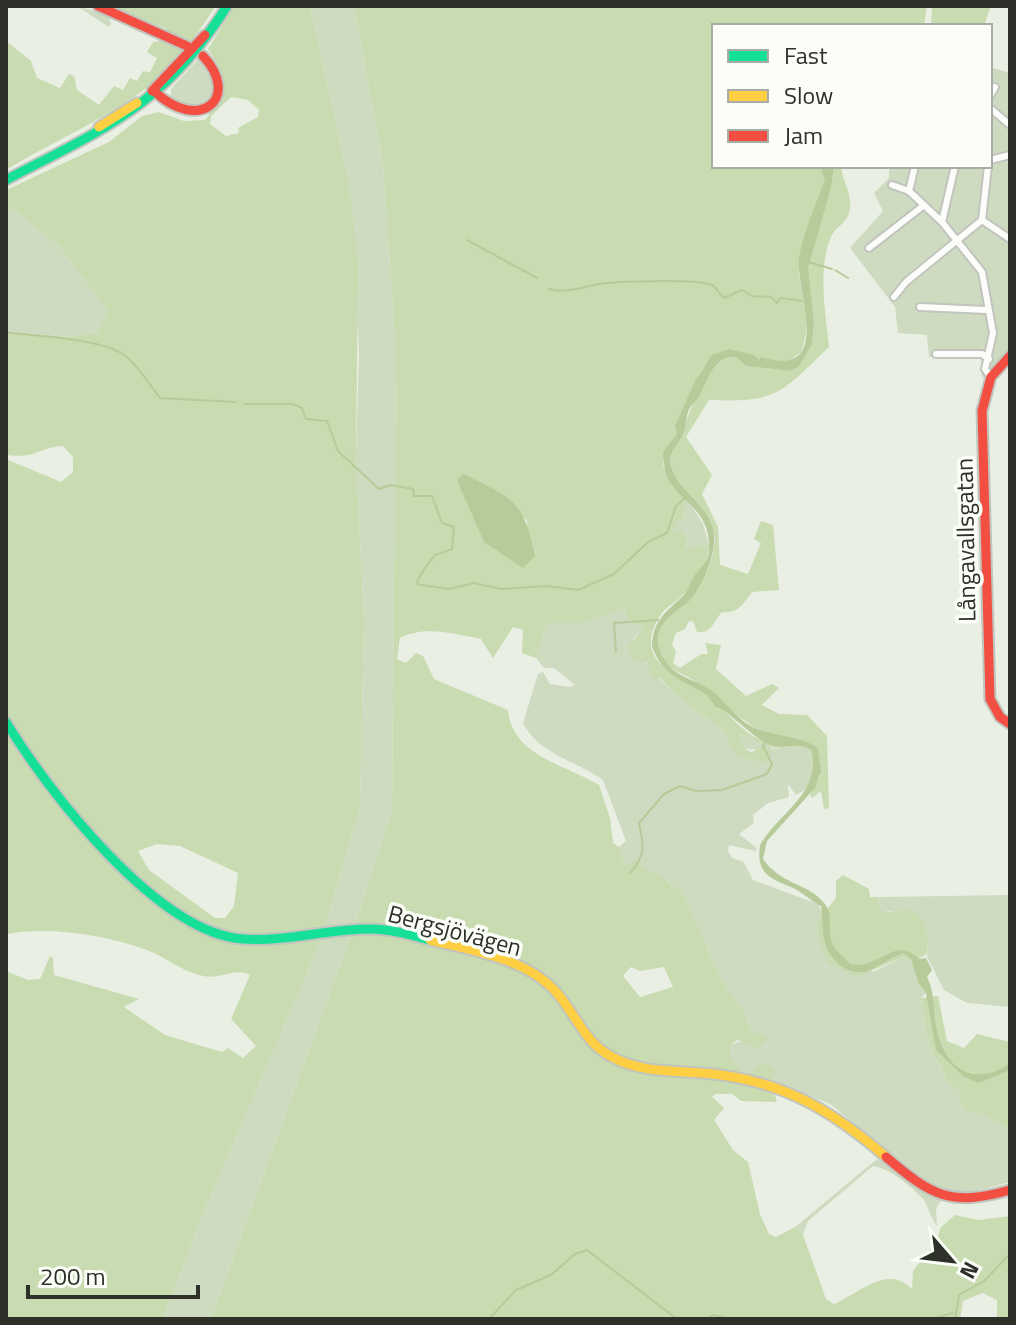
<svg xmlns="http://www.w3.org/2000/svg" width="1016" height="1325" viewBox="0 0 1016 1325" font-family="'Titillium Web',sans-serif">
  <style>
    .green { fill: #cedbc0 }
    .forest { fill: #c9dbb1; fill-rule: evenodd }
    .water { fill: #b6cb99 }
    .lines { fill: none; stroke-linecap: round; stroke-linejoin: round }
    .stream { stroke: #b6cb99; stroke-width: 2 }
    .street-casing { stroke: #c1c5bd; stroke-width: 10 }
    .fast-casing { stroke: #c1c5bd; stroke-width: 13 }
    .slow-casing { stroke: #c1c5bd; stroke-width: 13 }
    .jam-casing { stroke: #c1c5bd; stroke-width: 13 }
    .street { stroke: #fcfdfb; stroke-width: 6 }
    .fast { stroke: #16e098; stroke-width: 9 }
    .slow { stroke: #ffcf43; stroke-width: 9 }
    .jam { stroke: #f24e42; stroke-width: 9 }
    .labels { text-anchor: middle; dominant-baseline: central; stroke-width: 7; stroke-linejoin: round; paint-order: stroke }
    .street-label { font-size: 24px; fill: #2e312a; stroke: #fbfef7 }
  </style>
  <rect width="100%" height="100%" fill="#eaefe4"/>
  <path class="green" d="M77,6L108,15L111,24L109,27Z
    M310,6H354L383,164L396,352L392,810L356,922L211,1319H163L202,1216L320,943L360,806L364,621L356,457L359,352L349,183Z
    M199,58C232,91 202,124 171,101V89Z
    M990,67L1010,73V349L982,379L981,359L929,357L927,335L898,333L895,307L850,248L883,211L874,193L889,178V166H990Z
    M6,204L58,245L108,311L97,332L70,337L6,331Z
    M687,499L703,524L709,545L685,548L687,539L681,532L673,531L676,520L683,519Z
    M625,608L644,629L633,639L642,658L674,694L725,732L729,746L739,757L764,763L758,750L745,749L738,734L755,737L773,749L803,746L809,751L812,768L805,790L796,795L788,784L789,797L768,803L753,815L754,823L739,834L757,848L755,851L729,845L728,851L732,858L744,862L753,880L818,904L823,914L817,921L873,972L903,957L912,962L926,993L921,998C924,1018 925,1039 934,1056C939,1066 944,1068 945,1079L960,1092V1103L967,1112L984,1114L1010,1130V1182L970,1193L944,1191L918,1175L830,1104L771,1081L746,1076L730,1056V1045L758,1035L751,1031L744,1012L721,979L685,897L668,881L652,875L635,861L625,867L619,847L626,841L603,780C575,760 540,755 523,723L538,674L543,672L550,684L569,687L575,685L554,668H544L536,658L547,623H584Z
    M1010,895V1007L967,1003L944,990L927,957L928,946L907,910L882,912L878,897Z
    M877,1159L941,1201L936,1208L937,1226C929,1217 929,1205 922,1198C911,1186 889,1168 873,1166L808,1221L803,1235L795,1227Z"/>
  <path class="forest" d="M108,6H216C196,35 177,64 149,86C105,120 53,141 6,170V41L31,61L37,78L60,88L69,74L74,76L77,90L99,105L114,86L123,90L130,78L137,81L143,71L150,72L157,58L147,52L153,42L161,41L167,29Z
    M234,6H310L349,183L358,263L356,457L364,621L360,806L320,943L202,1216L163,1319H6V971L28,980L40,979L50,956L53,958L54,975L139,999L124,1007L165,1035L222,1052L228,1048L243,1058L256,1046L231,1019L250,975C233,967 221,980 203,976C182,972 166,957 147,950C105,935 50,926 6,934V459L61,482L73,472V457L63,446C38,447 37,459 6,455V331L70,337L97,332L108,311L58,245L6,204V190L109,142L142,116L159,112L184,121L205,120C229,90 230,82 208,49ZM231,97L248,100L259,110L258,117L238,128L239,133L226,136L210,124L211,116ZM157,844L180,846L238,873L234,906L225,918H215L149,870L138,851Z
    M354,6H927L924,26H714V166H824L821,171L825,180C818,202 797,250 799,273C802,299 812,326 801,352L786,364L761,358L759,361C701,326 691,397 676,436C672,445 667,454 663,464L672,486L687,499L683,519L676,521L673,531H681L687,539L685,548L709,545C709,562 694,586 681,597C675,603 667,606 662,613C627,663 683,676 710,698C730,714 745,737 771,744C786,749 799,742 813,750L815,770L807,788L805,789L812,768L809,751C798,743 789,749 776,748C764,747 752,736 739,734L745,749L751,752L764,747L770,751L771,760L764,763L739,757L729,746L725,732L674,694L660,677L653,679L647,662L631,658L628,647L644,628L628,618L625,608L584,623H547L536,658L522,653L523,630L513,627L493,658L481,639C454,634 426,625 400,638L397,659L406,663L416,653L423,656L434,679L508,710C512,756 566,765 599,785L610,818L613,843L619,847L625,866L635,860C651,874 672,880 685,897L721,979L744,1012L751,1031L768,1038L757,1049L738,1040L730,1045V1056L746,1076L761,1063L774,1068L771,1081L777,1102L741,1101L732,1094H715L712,1097L724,1108L714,1120L733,1150L748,1162L760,1214L769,1234L776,1237L795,1227L803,1235L826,1299L834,1304C861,1292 888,1264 912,1289L913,1271L936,1242L941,1227L955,1215L979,1220L1010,1216V1319H997V1300L983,1293L963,1301L960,1319H211L356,922L392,810L396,352L383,164ZM457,480L527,520L524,568ZM631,967L640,971L664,967L673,987L640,997L623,976Z
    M932,6H1010V7L990,8L984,26H931Z
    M834,166H841C842,179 852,195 850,207C849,224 837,224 831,237C817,269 826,315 829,347C782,392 778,403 709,400L686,437L712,475L702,494L718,527L720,565L748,574L761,543L754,539L761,521L773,525L779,590L752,592C743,604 738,614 722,612C713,622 712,634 697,632L693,621L688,622L685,629L676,633L672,644L676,652L673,663L680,668L701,654H708L705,643L721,645L716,669L746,696L772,684L779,688L762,705L779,714L807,715L827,736L829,808L824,809L821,791L812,798L810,795L820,776L818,749C805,738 782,740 766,733C739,721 718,698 694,681C684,673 671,672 664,660C644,629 671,617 688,601C701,589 718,553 714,535C708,504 674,487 671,463C669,450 679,442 683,430C691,410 708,356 736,357L746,366L790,371L812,344L814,324L807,268L831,188Z
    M843,875L869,889L870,897H878L882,912C891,913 900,909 908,910C928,914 929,940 927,954L912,962L903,957L857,977L828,963L819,941L817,921L836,898V881Z
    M938,996L947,1041L964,1048L977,1034L1010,1042V1130L984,1114L967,1112L960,1103V1092L945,1079C944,1068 939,1065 934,1056C925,1038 924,1017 921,998Z"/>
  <path class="water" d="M824,166H834L831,188L808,268L814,324L812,344L799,366L790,371L746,366L736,357C715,356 708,378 701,393C698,400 690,405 688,412C686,418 686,427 683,434C679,444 668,451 671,465C678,493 712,505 714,537C716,554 701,591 687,603C671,615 646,630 664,659C674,677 699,681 712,691C725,701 737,719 751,726C771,737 805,736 818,749L821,771L815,788L767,841L763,859C782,886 809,883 824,903C834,915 827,926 831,940C833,949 844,957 850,964C877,971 896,934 919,959L926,958L932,970L927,977C936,994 932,1011 937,1031C946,1070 975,1088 1010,1063V1070L978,1083L963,1076L936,1050L926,993L918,982L911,959L904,953C891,957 882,964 872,969C854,979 831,964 825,943C822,932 823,918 821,906C812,902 801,891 791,887C769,878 756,873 760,845C780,811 821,794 812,750C798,741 783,750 768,744C752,737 725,707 715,707C707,683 666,688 652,646C653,620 666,612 683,596C689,590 691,581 695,575C702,565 709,562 709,548C710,507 676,501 667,476C664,468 664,461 663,452L677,434L675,426L695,381L712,355L729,349L754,355L759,360L761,357C836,381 795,289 799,258C802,238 817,200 825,180L821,171Z
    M463,474C513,498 523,500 535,556L523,568L484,542L457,480Z"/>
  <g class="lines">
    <path class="stream" d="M467,240L537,278
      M808,262L832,269
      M835,270L848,278
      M549,289C563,294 583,287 599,284C617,281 698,279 712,285C716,287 720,295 724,298L742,290L752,296L771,297L777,303L780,298L802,301
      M6,332C38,337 107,338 128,358C140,369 150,385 160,398L236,402
      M245,404H293L302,408L306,419L327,421L338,451L379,489L391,485L413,489L414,496H432L442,523L454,527L452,549L435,555C432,558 417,579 417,583L421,585L449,589L474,583L501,589L547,586L578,590L614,574L648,542L667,533L676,506L686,497
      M616,652L614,623L658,620
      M630,873C646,855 644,847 639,823L664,794L680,786L696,791L722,790L767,774L772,764L763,746L766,740
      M1010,1251V1257
      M489,1319L516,1290L551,1275L575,1254L587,1250L677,1319
      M706,1319L713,1315L732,1319
      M931,1319L953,1313
      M955,1319L959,1295L984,1281L1009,1255"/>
    <g class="street-casing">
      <path id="street" d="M990,96L995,87
        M990,108L1010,125
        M990,160L1010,155
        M892,185L909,191L942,222L982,272L993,333L985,369L991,377
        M909,191L915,166
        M982,220L988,166
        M982,220L1010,239
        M942,222L955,166
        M869,248L923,206
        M894,297L906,282L982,220
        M920,307L986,310
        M936,354H982L989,359"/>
    </g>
    <g class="fast-casing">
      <path id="fast" d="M6,180C105,128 165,105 227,6
        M6,722C48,791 157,933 243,939C286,942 327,929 370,929C390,929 411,935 430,940"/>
    </g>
    <g class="slow-casing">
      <path id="slow" d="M99,127L137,103
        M430,940C472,950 528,959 557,993C576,1015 585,1043 612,1057C643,1074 679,1070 713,1074C784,1082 833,1111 886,1157"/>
    </g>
    <g class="jam-casing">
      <path id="jam" d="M98,6L187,46
        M152,91L205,35
        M154,91C199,134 242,98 203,56
        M1010,356L991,377L982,411L990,699L1000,717L1010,724
        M886,1157C932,1196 950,1207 1010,1190"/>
    </g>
    <use href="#street" class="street"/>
    <use href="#fast" class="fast"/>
    <use href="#slow" class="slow"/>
    <use href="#jam" class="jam"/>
  </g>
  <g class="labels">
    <g class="street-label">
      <text transform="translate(965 540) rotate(-91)">Långavallsgatan</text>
      <text transform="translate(455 930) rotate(15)">Bergsjövägen</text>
    </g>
  </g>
  <rect width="1016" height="1325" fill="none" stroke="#2e312a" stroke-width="16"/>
  <rect x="712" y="24" width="280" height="144" fill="#fbfef7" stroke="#a9aca5" stroke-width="2"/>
  <rect x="728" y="50" width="40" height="12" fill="#16e098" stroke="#a9aca5" stroke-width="2"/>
  <text x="784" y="64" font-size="24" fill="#2e312a">Fast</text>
  <rect x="728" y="90" width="40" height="12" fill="#ffcf43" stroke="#a9aca5" stroke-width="2"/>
  <text x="784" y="104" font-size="24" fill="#2e312a">Slow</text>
  <rect x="728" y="130" width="40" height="12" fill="#f24e42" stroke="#a9aca5" stroke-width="2"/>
  <text x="784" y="144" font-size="24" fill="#2e312a">Jam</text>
  <g transform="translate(952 1261) rotate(118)" stroke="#fbfef7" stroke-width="6" paint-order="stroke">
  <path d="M0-6L14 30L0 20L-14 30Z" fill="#2e312a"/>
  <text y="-12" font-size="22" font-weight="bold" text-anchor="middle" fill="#2e312a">N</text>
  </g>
  <path d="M28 1285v12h170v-12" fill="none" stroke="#2e312a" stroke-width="4"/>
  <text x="40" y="1285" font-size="24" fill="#2e312a" stroke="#fbfef7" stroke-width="6" paint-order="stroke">200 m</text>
</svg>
